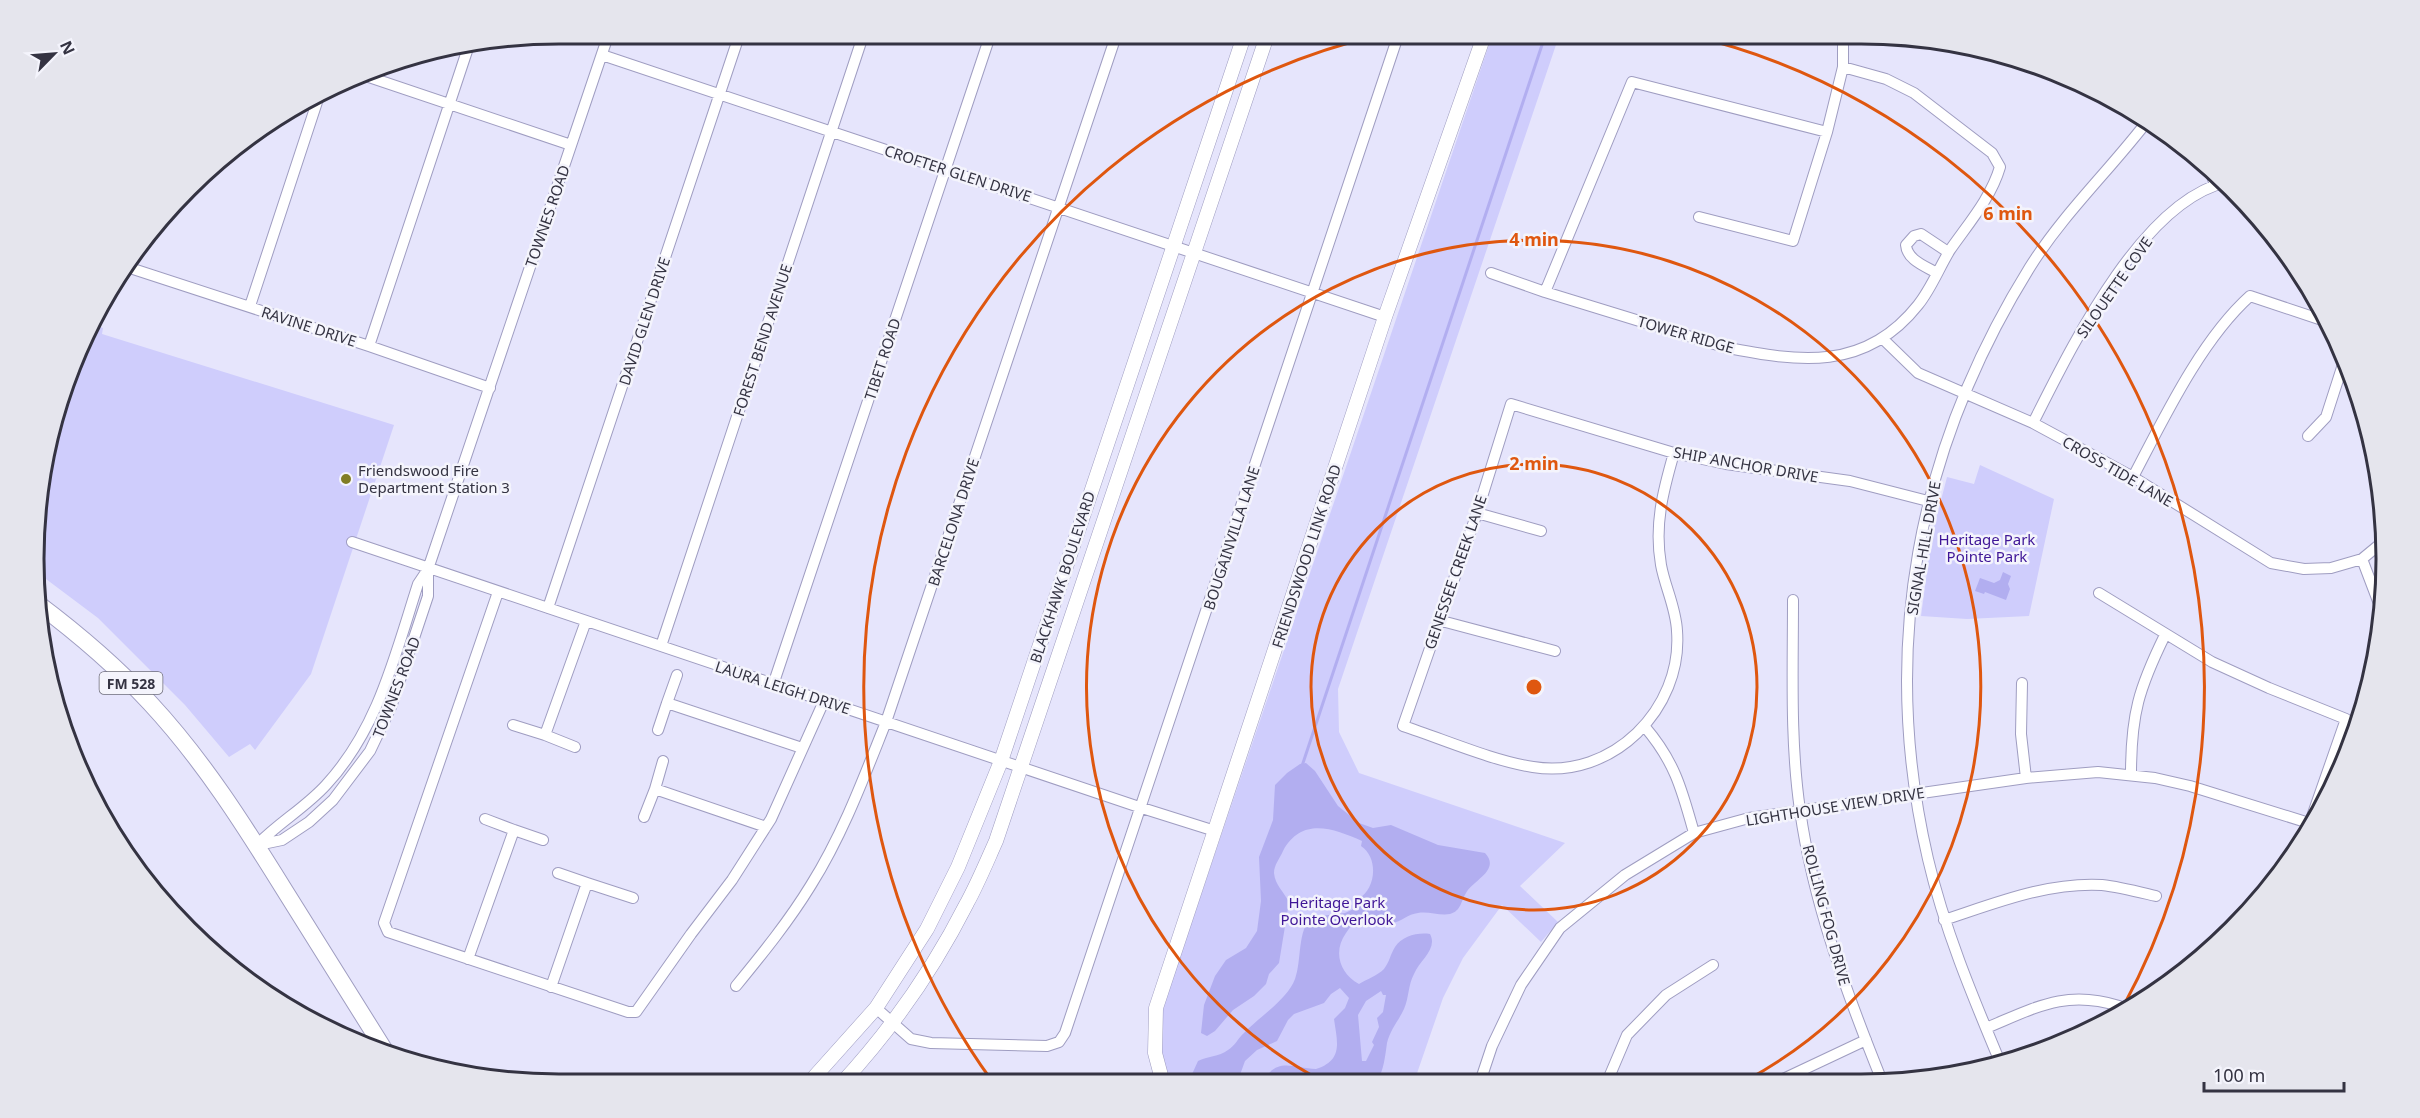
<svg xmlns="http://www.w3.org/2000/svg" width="2420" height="1118" viewBox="0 0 2420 1118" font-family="'Noto Sans',sans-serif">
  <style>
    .green { fill: #cfcdfc }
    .water { fill: #b2aef0; fill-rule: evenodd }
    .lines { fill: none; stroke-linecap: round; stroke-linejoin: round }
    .stream { stroke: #b2aef0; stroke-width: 3 }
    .street-casing { stroke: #9f9dc1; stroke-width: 12 }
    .secondary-casing { stroke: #9f9dc1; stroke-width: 15 }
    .primary-casing { stroke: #9f9dc1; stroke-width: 18 }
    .street { stroke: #fff; stroke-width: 10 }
    .secondary { stroke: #fff; stroke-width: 14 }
    .primary { stroke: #fff; stroke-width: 16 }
    .ring { fill: none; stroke: #df570f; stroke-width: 3 }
    .poi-dot { fill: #817d24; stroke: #f4f4fc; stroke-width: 2 }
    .labels { text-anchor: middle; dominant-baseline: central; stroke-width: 5; stroke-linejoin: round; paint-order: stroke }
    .shield { fill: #f4f4fc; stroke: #6e6d7a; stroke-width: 1.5 }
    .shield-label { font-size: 14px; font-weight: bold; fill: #343342 }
    .street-label { font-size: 15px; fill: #343342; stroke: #f4f4fc }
    .poi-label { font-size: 15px; fill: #343342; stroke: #f4f4fc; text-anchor: start }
    .park-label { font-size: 15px; fill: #3f1697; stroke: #f4f4fc }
    .rim { fill: none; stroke: #343342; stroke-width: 3 }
    .centre { fill: #df570f; stroke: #f4f4fc; stroke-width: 3 }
    .ring-label { font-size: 18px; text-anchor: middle; font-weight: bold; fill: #df570f; stroke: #f4f4fc; stroke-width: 5; stroke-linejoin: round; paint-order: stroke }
  </style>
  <rect width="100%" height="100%" fill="#e6e5fc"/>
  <path class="green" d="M1493,33H1560L1338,689L1339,732L1359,773L1565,843L1520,886L1558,922L1541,942L1502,905L1463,958L1443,998L1414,1082L1170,1083L1159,1050L1162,1010Z
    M93,325L103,328L102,334L394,425L311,674L255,750L250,744L229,757L185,705L98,618L34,570L33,559L43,457Z
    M1980,465L2054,499L2029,616L1967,619L1921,616L1932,535L1947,477L1974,484Z"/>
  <path class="water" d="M2003,572L2011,576L2008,584L2010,589L2006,600L1985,592L1984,594L1975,591L1980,578L1994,583L2000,580Z
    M1306,763L1315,771L1338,806L1359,823L1373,828L1391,825L1438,845L1485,853C1501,870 1473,880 1466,893C1461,901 1461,911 1450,914C1440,916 1428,911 1418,913C1408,914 1401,922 1392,923C1379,926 1369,917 1356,923C1351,925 1349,929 1346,933C1333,951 1339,973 1359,984C1367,979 1377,976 1384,969C1390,961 1390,955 1395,947C1402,936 1418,932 1430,934C1438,949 1420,960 1414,974C1408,985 1409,998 1404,1009C1399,1020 1390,1030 1387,1043C1385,1057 1384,1069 1377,1082L1263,1083C1275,1056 1293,1068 1316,1069C1344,1060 1337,1041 1334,1019L1345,1008L1349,998L1340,988L1331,994L1324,1003L1294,1014L1288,1020L1277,1041L1257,1050L1245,1061L1237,1083H1188L1198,1061C1207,1056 1219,1057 1228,1050C1235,1046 1238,1038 1244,1033C1259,1017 1287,1000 1295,979C1302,960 1297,930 1312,917L1345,913L1360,906L1358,899C1376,889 1379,858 1361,846L1362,841C1334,829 1302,816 1283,851C1280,858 1274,865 1274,873C1275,885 1284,892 1289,902L1279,963L1269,974L1266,984L1254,996L1233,1010L1215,1031L1207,1036L1201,1033L1204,1005L1215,976L1226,960L1246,948L1257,931L1261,901L1259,857L1273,820L1275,785L1287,773L1300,764ZM1381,991L1383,995H1386L1383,1012L1377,1018L1379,1027L1372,1042L1374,1045L1366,1061H1362L1358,1015L1366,1001Z"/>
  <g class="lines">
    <path class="stream" d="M1302,766L1545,36"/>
    <g class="street-casing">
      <path id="street" d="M602,55L1385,317
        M360,74L571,145
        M2209,167L2215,185
        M1699,217L1793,241L1827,132L1843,67V33
        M127,267L369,346L490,388
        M1491,273L1545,292L1724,347C1799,362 1865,372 1918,305C1931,289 1939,268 1950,250C1968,224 1991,198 2000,167L1992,153L1914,93L1886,79L1843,67
        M1937,273C1925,266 1907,260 1906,245L1914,236L1921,234L1948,252
        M1545,292L1632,82L1827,132
        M250,306L320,93
        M1883,339L1918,373L2033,423L2133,477L2271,563L2304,569L2331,568L2362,559L2385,540
        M369,346L468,48
        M2033,423C2070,350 2141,201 2227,182
        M2308,436L2326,417L2346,355
        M1674,453C1663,491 1654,525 1661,565C1665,587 1676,608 1677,631C1683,709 1612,780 1533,767C1493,761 1443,739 1403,726L1477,513L1511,404L1674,453L1726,464L1850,481L1928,501
        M2133,477C2164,418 2201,340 2250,296L2328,322
        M1477,513L1541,531
        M352,542L1142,808L1215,831
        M2362,559L2378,601
        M498,592L384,923L388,932L628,1012H636L691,934L732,880L771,819L824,701
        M2099,593L2212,662L2269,688L2346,719L2308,828
        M1793,600C1793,670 1790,741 1800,810C1813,903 1847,994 1882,1081
        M548,608L740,33
        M1438,620L1555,651
        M661,646L864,33
        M677,675L667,703L802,748
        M2022,683L2021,734L2026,778
        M773,685L991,33
        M513,725L545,735L586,621
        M1645,727C1675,762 1682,790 1694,833
        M658,730L667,703
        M545,735L575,747
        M663,761L655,789L766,827
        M2131,774C2131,714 2139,688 2165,635
        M644,817L655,789
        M485,819L514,830
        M257,845C278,823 305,808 326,785C378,729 395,655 418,584L428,569L609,33
        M258,845L282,840L309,822L333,800L370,751L391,707L428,596V569
        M558,873L587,883
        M1944,920C1996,903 2047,882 2102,885C2120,887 2139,892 2156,896
        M468,959L514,830L543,840
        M736,986C763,953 789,921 811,885C843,834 864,777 886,722L1117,33
        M551,987L587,883L633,898
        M876,1008L911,1039L931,1043L1047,1046L1059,1042L1065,1033L1399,33
        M1986,1028C2035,1008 2065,989 2119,1006
        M2000,1062C1972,995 1944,928 1928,859C1879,649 1917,449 2030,267C2064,213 2110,170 2149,119
        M1779,1081L1866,1040
        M1480,1082L1492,1046L1521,985L1560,928L1625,875L1694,833L1749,818L2026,778L2098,772L2155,778L2190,786L2309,823
        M1607,1082L1627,1035L1666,995L1713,965"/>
    </g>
    <g class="secondary-casing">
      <path id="secondary" d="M1163,1083L1155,1053L1156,1008L1385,317L1485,33
        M808,1084L876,1008L927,929L958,867L1001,761L1245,33
        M841,1084C890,1031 934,968 967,903C978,883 987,861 996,841L1268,33"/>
    </g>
    <g class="primary-casing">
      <path id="primary" d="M37,603C77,633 116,666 150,703C203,760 244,825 285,891C319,945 353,999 387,1054"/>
    </g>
    <use href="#street" class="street"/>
    <use href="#secondary" class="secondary"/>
    <use href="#primary" class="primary"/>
  </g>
  <g class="ring">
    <circle cx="1534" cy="687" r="223"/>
    <path d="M1324 1082A447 447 0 1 1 1747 1080"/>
    <path d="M992 1081A670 670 0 0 1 1383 34M1685 34A670 670 0 0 1 2123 1007"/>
  </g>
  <circle class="poi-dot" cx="346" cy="479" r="6"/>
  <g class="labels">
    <rect class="shield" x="99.5" y="672" width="63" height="22" rx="4.5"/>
    <g class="shield-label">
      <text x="131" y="683">FM 528</text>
    </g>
    <g class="street-label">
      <text transform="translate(958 173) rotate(18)">CROFTER GLEN DRIVE</text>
      <text transform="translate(547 216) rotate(-71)">TOWNES ROAD</text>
      <text transform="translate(2114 287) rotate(-55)">SILOUETTE COVE</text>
      <text transform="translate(644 321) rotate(-72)">DAVID GLEN DRIVE</text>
      <text transform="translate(309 326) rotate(18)">RAVINE DRIVE</text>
      <text transform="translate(1686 334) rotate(16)">TOWER RIDGE</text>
      <text transform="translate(762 340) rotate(-72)">FOREST BEND AVENUE</text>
      <text transform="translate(882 359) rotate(-72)">TIBET ROAD</text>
      <text transform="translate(1746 464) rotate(10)">SHIP ANCHOR DRIVE</text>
      <text transform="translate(2118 471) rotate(30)">CROSS TIDE LANE</text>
      <text transform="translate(953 522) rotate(-72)">BARCELONA DRIVE</text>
      <text transform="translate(1231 538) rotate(-72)">BOUGAINVILLA LANE</text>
      <text transform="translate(1923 548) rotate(-80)">SIGNAL HILL DRIVE</text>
      <text transform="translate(1306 556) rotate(-72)">FRIENDSWOOD LINK ROAD</text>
      <text transform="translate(1455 572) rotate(-71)">GENESSEE CREEK LANE</text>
      <text transform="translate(1062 577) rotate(-72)">BLACKHAWK BOULEVARD</text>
      <text transform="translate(396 687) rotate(-69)">TOWNES ROAD</text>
      <text transform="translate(783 687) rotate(18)">LAURA LEIGH DRIVE</text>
      <text transform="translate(1835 806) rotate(-9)">LIGHTHOUSE VIEW DRIVE</text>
      <text transform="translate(1827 915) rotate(75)">ROLLING FOG DRIVE</text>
    </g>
    <g class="poi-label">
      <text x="358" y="470">Friendswood Fire<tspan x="358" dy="17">Department Station 3</tspan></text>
    </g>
    <g class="park-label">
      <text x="1987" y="539">Heritage Park<tspan x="1987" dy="17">Pointe Park</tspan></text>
      <text x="1337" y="902">Heritage Park<tspan x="1337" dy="17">Pointe Overlook</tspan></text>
    </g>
  </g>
  <path d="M0 0H2420V1118H0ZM559 44H1861A515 515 0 0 1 2376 559V559A515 515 0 0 1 1861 1074H559A515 515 0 0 1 44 559V559A515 515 0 0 1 559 44Z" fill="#e5e5ed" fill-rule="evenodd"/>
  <path class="rim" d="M559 44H1861A515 515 0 0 1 2376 559V559A515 515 0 0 1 1861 1074H559A515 515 0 0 1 44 559V559A515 515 0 0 1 559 44Z"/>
  <circle cx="1534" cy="687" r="9" class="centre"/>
  <g class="ring-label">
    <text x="2008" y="220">6 min</text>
    <text x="1534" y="246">4 min</text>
    <text x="1534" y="470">2 min</text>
  </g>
  <g transform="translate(54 54) rotate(65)" stroke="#f4f4fc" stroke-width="4.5" paint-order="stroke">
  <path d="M0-4.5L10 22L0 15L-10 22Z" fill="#343342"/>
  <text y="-9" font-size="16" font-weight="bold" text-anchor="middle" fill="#343342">N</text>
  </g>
  <path d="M2204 1082v9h140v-9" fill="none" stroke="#343342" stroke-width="3"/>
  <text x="2213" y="1082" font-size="18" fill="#343342" stroke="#f4f4fc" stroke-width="4.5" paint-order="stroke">100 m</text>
</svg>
